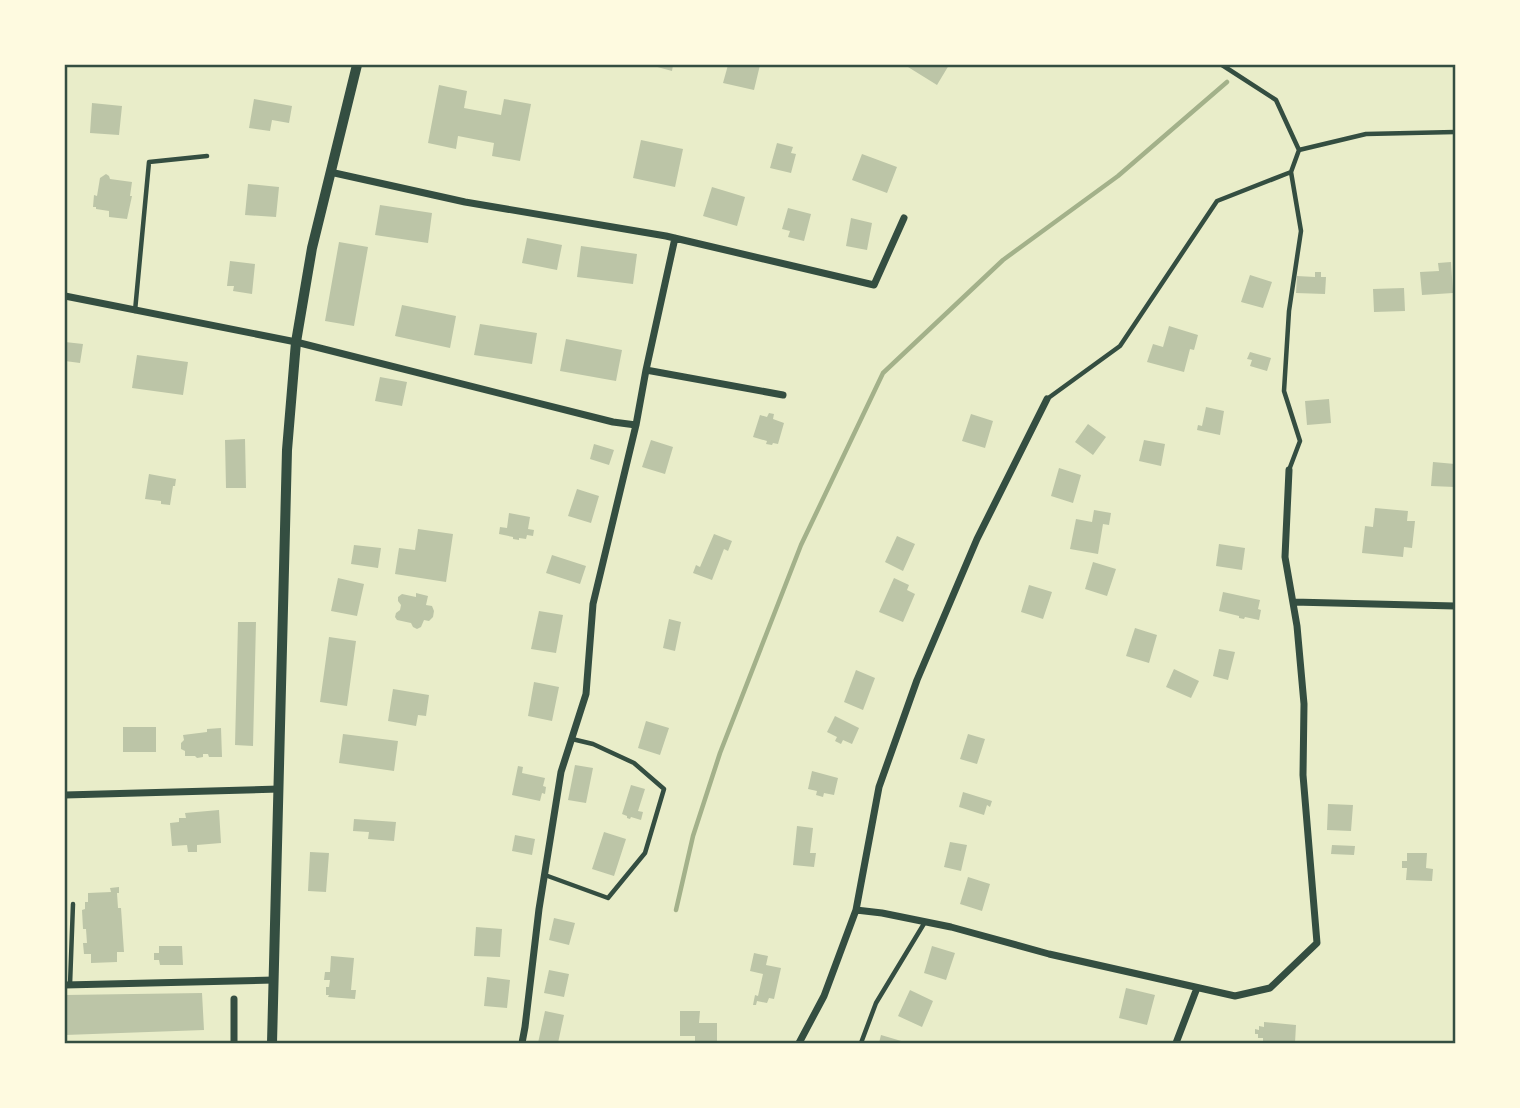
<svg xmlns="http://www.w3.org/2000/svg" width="1520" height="1108" viewBox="0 0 1520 1108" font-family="'DejaVu Sans',sans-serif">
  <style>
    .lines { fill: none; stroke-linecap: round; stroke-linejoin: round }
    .stream { stroke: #a3b18a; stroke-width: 4.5 }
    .building { fill: #bcc5a7 }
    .service { stroke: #344e41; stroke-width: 4.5 }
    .minor { stroke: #344e41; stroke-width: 7 }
    .tertiary { stroke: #344e41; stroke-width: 10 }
    .neatline { fill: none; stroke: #344e41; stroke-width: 2.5 }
  </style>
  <rect width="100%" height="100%" fill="#e9edc9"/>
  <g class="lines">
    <path class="stream" d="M676,910L693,836L720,753L801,545L883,373L1003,260L1118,176L1227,82"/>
  </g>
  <path class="building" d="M650,65H673L672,71Z
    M728,65H760L754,90L723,83Z
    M909,65H949L937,85L908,67Z
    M439,85L467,91L464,108L501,115L504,99L531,104L520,161L492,156L494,143L458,136L456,149L428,143Z
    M254,99L292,106L289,123L272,120L270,131L249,128Z
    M92,103L122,106L119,135L90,133Z
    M641,140L683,149L675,187L633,178Z
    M777,143L793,147L791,153L796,154L791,173L770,168Z
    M862,154L897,167L887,193L852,180Z
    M106,174L109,176L110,179L132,182L130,196H132L127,219L109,217V211L96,209V207H93L94,195L97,196L100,178Z
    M248,184L279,187L276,217L245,215Z
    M712,187L745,197L737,226L703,216Z
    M380,205L432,213L428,243L375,235Z
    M788,208L811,214L804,241L788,237L790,231L782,229Z
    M851,218L872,223L867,250L846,246Z
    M527,238L562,245L557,270L522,263Z
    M339,242L368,247L354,326L325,321Z
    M581,246L637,254L633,284L577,277Z
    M230,261L255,264L252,294L233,291L234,286H227Z
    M1451,262L1453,293L1422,295L1420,272L1439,271L1438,263Z
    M1315,272H1321V277H1326L1325,294L1296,293L1297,276L1315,277Z
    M1250,275L1272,282L1263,308L1241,302Z
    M1404,288L1405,311L1374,312L1373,289Z
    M402,305L456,316L450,348L395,336Z
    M480,324L537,333L532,364L474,355Z
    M1169,326L1198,335L1194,350L1190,349L1184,372L1147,362L1153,344L1163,347Z
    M566,339L622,350L616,381L560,371Z
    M65,342L83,344L80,363L65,361Z
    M1250,352L1271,358L1267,371L1250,366L1252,360L1247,359Z
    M137,355L188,362L183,395L132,388Z
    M380,377L407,382L402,406L375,401Z
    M1329,399L1331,423L1307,425L1305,401Z
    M1206,407L1224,411L1220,435L1197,430L1198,425L1202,426Z
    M769,413L774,414L773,419L784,423L778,444L773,443L772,445L766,444L767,441L753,437L760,415L767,417Z
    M971,414L993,421L985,448L962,441Z
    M1088,424L1106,437L1093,455L1075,442Z
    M245,439L246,488H226L225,440Z
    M651,440L673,447L665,474L642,467Z
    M1144,440L1165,444L1161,466L1139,461Z
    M594,444L614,450L609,465L590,459Z
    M1433,462L1455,464V487L1431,486Z
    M1059,468L1081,475L1073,503L1051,496Z
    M149,474L176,479L175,486H173L170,505L161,504V501L145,499Z
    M577,489L599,496L591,523L568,516Z
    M1375,508L1408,511L1407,521H1415L1412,548L1404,547L1403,557L1362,553L1365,526L1373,527Z
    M1094,510L1111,513L1109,525L1103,524L1098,554L1070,549L1076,519L1092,522Z
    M509,513L530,517L528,529L534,530L533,536L527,535L526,539L519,538V540L513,539V537L499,534L500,527L507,528Z
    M418,529L453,534L446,582L395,574L399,548L415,550Z
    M714,534L732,541L728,551L724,549L712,580L693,573L696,565L700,567Z
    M897,536L915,544L903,571L885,562Z
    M1219,544L1245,548L1242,570L1216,566Z
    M354,545L381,548L378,568L351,564Z
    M552,555L586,566L580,584L546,573Z
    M1093,562L1116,569L1107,596L1085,589Z
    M338,578L364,584L357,616L331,611Z
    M894,578L909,585L907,590L915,594L903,622L879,612Z
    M1029,585L1052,592L1043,619L1021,612Z
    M1223,592L1260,600L1258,609L1261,610L1259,620L1245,617L1244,619L1239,618V616L1219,611Z
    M416,593L428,596L426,605L432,606L434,611L433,617L429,621L424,620L421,627L417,629L413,627L411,623L397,620L395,617L396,613L400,610L401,605L398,601V597L402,594L416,597Z
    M539,611L563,615L556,653L531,649Z
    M669,619L681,622L675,651L663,648Z
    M238,622H256L253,746L235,745Z
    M1135,628L1157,635L1149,663L1126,656Z
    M329,637L356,641L347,706L320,702Z
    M1219,649L1235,652L1228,680L1213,676Z
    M1174,669L1199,681L1191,698L1166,687Z
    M856,670L875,678L863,710L844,702Z
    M534,682L559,687L552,721L528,716Z
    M393,689L429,695L426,716L418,715L416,726L388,721Z
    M835,716L859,728L852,744L843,740L841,744L835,741L837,737L827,732Z
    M646,721L669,728L660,755L638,748Z
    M123,727H156V752H123Z
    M221,728L222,757H209L208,754H203V757L197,758L195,756H185V751L181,749V743L184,740L183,735L207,732V729Z
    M343,734L398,741L394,771L339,763Z
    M968,734L985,739L977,764L960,759Z
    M575,765L593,768L586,803L568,800Z
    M518,766L523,767L522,773L545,778L543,786L546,787L545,794L542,793L540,801L512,795Z
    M812,771L838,778L834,795L824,793L823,797L816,795L817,791L808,789Z
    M631,785L645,789L638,811L643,812L641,820L631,817L630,819L627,818V816L622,814Z
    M963,792L992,801L990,807L987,805L984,815L959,807Z
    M1328,804L1353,805L1351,831L1327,830Z
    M219,810L221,843L197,845V852H188L187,845L172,846L170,823L179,822V818H186L185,813Z
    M354,819L396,822L394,841L368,839L369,832L353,831Z
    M797,826L813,828L810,853H816L814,867L793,865Z
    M604,832L626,839L614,876L592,869Z
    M515,835L535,839L532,855L512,851Z
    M950,842L967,845L961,871L944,867Z
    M1332,845L1355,846L1354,855L1331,854Z
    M310,852L329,853L326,892L308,891Z
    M1407,853H1427L1426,868L1433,869L1432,881L1406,880L1407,868H1402V861H1407Z
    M968,877L990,884L982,911L960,904Z
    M119,887V893H117L118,908H121L124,952H117V962L91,963V954H84L83,943H87L86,929H83L82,910L85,909V902H88V893L111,892L110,888Z
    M554,918L575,923L569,945L549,940Z
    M476,927L502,929L500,957L474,956Z
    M159,946H182L183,965H160L159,960H154V953H159Z
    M932,946L955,953L946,980L924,973Z
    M754,953L768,956L766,965L781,968L774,999L769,998L767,1003L757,1001L756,1005H753L755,995L758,996L763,974L750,971Z
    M331,956L354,958L351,990H356L355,999L328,997L329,995H326V987H329L330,980H324L325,972H330Z
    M549,970L569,974L564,997L544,993Z
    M487,977L510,980L507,1008L484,1006Z
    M1126,988L1155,995L1147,1025L1119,1018Z
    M910,990L933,1001L922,1027L898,1016Z
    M202,993L204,1030L65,1035V995Z
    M545,1011L564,1015L558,1043H538Z
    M680,1011H700L699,1023H717V1043H695V1036H680Z
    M1264,1022L1296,1025L1295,1043H1263V1038H1258V1034H1255V1029L1259,1030V1026L1264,1027Z
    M881,1035L908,1043H879Z"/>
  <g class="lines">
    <path class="service" d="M1222,65L1276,100L1299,150L1291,172L1301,231L1289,311L1284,391L1300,441L1289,470
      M1299,150L1366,134L1455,132
      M135,311L149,162L207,156
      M1047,399L1120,346L1217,201L1291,172
      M545,875L608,898L645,853L664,789L634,763L593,744L572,739
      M70,985L73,904
      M861,1043L876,1003L925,922"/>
    <path class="minor" d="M330,172L465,202L666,236L874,285L904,218
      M65,296L296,342L613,422L636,425L646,370L783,395
      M646,370L675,238
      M1293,602L1455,606
      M65,795L279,789
      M856,910L882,913L951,927L1049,954L1235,996L1270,988L1317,943L1303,775L1304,704L1297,626L1285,557L1289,470
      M65,985L274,980
      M234,999V1043
      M522,1043L525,1027L539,909L561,772L586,694L593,604L636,425
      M799,1043L824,996L856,910L879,787L917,680L977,539L1047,399
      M1176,1043L1197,988"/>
    <path class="tertiary" d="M272,1043L287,450L296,342L312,248L357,65"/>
  </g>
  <rect width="1520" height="1108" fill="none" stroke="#fefae0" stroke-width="133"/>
  <rect x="66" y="66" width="1388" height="976" class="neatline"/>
</svg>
